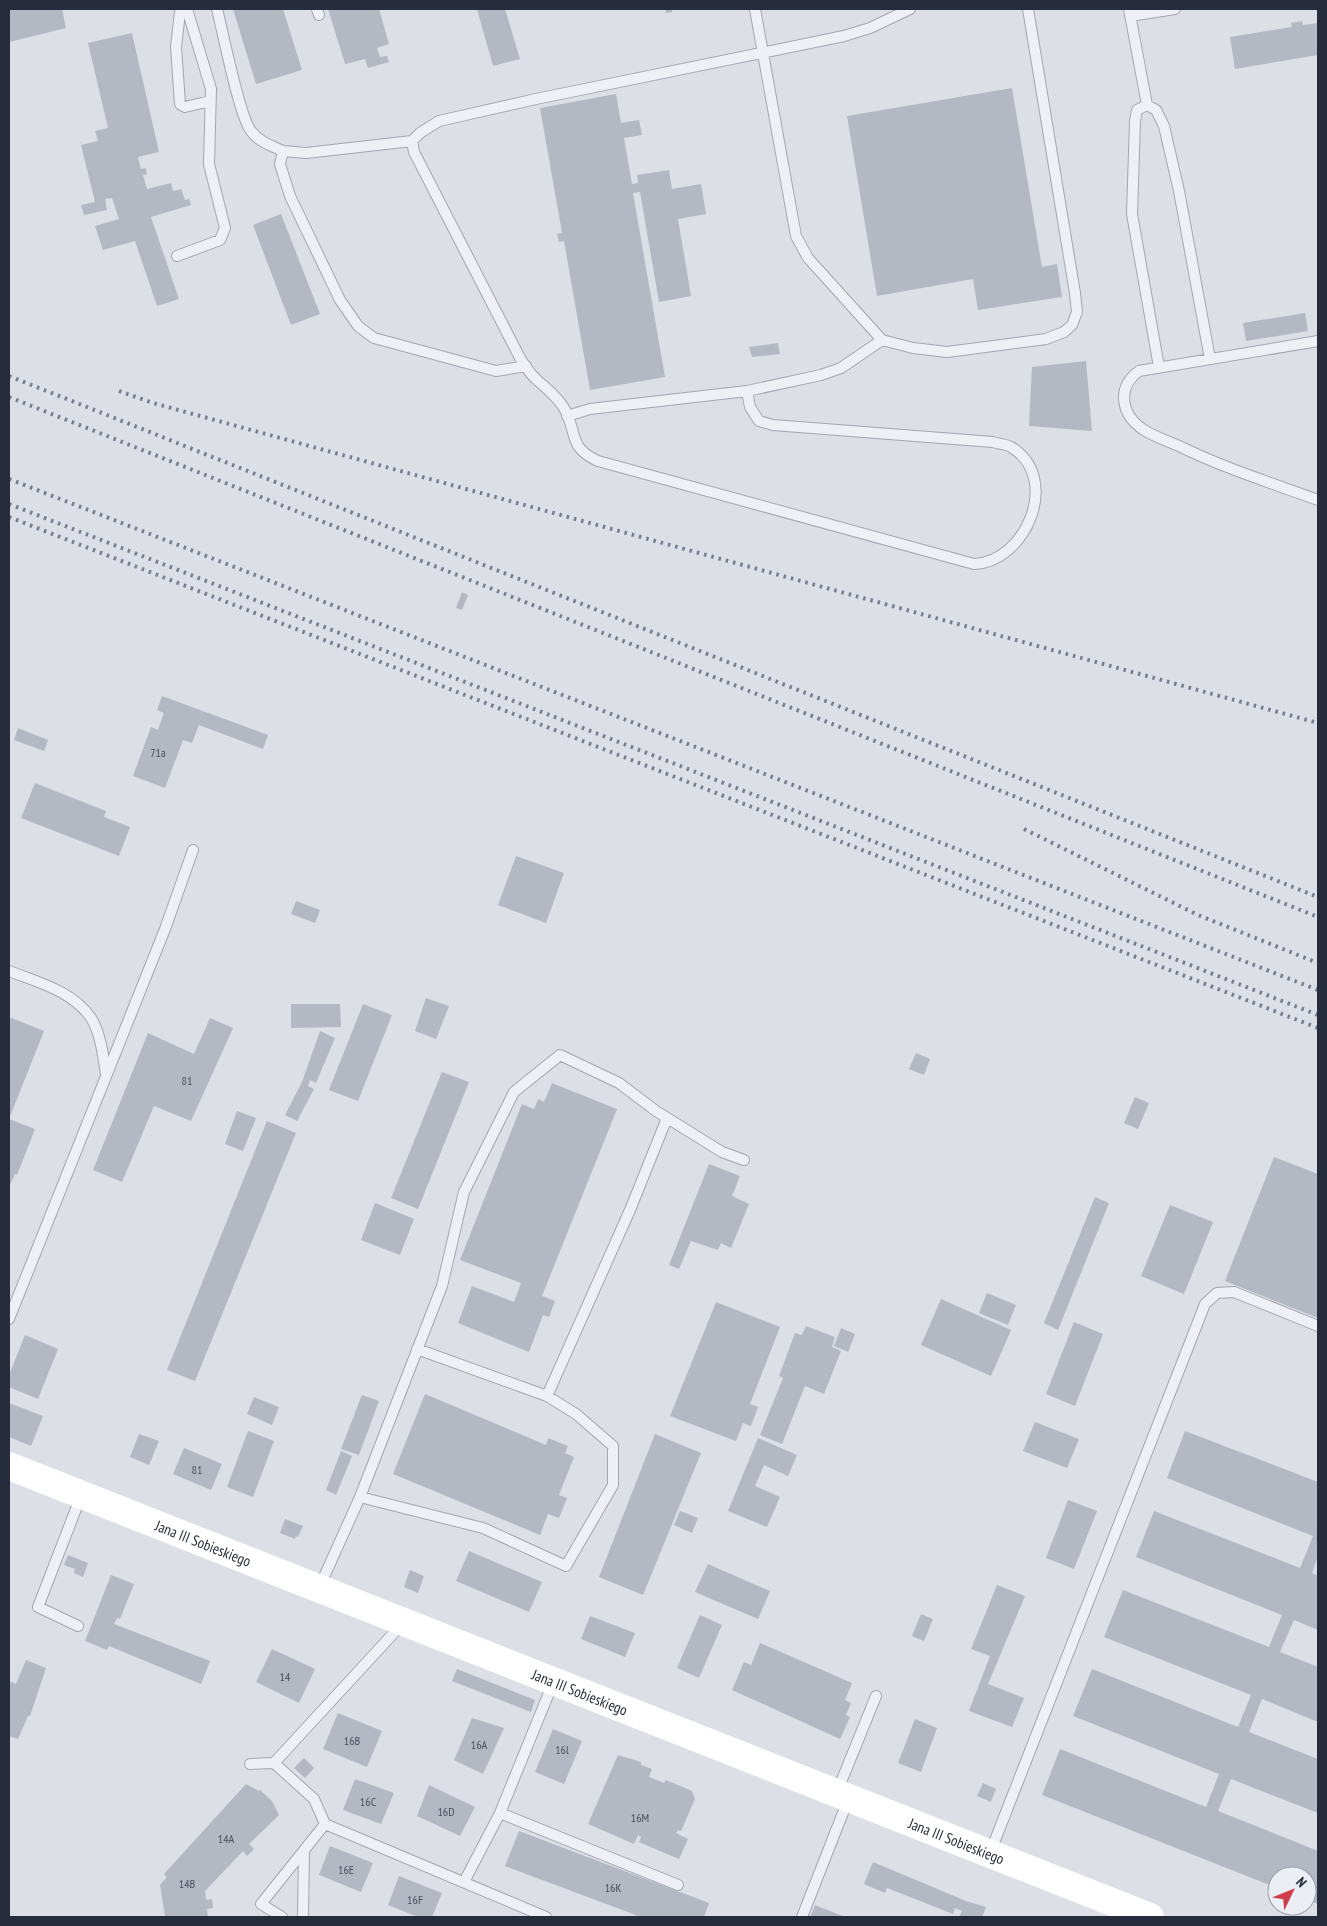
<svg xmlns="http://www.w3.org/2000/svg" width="1327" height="1926" viewBox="0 0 1327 1926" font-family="'PT Sans Narrow',sans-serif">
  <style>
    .building { fill: #b3b8c3 }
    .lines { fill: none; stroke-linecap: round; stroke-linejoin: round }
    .service-casing { stroke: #a2a6b0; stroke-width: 12 }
    .service { stroke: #eef0f5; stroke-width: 10 }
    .secondary { stroke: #fff; stroke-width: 28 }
    .rail { stroke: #757d90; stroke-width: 4; stroke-dasharray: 2.5 5; stroke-linecap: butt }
    .labels { text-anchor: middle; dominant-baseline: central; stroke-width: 4; stroke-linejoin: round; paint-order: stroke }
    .number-label { font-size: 12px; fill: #494f5e }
    .street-label { font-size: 15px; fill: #262c3c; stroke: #ebeef4 }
  </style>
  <rect width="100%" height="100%" fill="#dcdfe6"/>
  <path class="building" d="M9,9H62L66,28L9,42Z
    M233,9H283L302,70L256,84Z
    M328,9H379L389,44L377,48L380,57L387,56L389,62L368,68L365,59L345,64Z
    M477,9H505L520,59L493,66Z
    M665,9H672V12L666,13Z
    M1302,21L1303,25L1318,23V55L1235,69L1230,37L1292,27L1291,23Z
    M132,33L159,152L138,157L141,169L146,168L147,174L143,175L147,189L171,183L173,191L181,189L185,200L189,199L191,205L151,217L179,299L157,306L135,241L103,250L95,226L119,219L112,198L105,199L107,210L84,215L81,205L95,202L81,145L98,141L95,131L108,128L88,43Z
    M1012,88L1042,267L1057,264L1062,297L978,310L973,279L877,296L847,116Z
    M616,94L621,123L639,120L642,135L624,138L632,184L638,183L637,175L669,170L672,189L701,184L706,214L678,219L691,296L659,302L640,192L633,193L665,377L590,390L564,241L559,242L557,234L562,233L540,108Z
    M281,214L320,314L291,325L253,225Z
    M1305,313L1308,331L1246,341L1243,323Z
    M778,343L780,354L752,357L749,347Z
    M1086,361L1092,431L1029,426L1032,367Z
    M462,592L468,595L462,610L456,608Z
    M162,696L268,735L263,749L199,725L192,743L183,740L165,788L133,776L151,727L158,730L164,713L157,710Z
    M18,728L48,740L44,751L14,740Z
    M35,783L106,811L104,817L130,827L119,856L21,818Z
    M516,856L564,873L546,923L498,905Z
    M296,901L320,910L315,923L291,914Z
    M426,998L449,1006L436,1039L415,1031Z
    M291,1004H340L341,1027L291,1028Z
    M363,1004L392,1015L358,1101L329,1090Z
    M9,1017L44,1031L9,1119L35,1129L17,1175L15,1174L9,1187Z
    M210,1018L233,1028L191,1121L154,1106L122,1182L93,1170L148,1033L194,1054Z
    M320,1031L335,1038L316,1083L310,1080L308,1086L314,1089L297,1121L285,1115L302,1082Z
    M916,1053L930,1059L924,1075L909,1069Z
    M442,1072L469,1082L418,1209L391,1198Z
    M552,1083L617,1109L542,1296L555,1301L549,1317L543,1315L529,1352L458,1323L472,1286L514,1302L521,1283L460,1260L522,1104L534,1109L538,1099L544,1102Z
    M1135,1097L1149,1103L1138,1129L1124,1123Z
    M237,1111L256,1118L243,1151L225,1144Z
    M267,1121L296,1133L195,1381L167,1370Z
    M1274,1157L1318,1174V1318L1225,1281Z
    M709,1164L740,1176L732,1196L749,1204L731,1248L721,1243L718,1250L691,1241L679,1269L669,1265Z
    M1095,1197L1109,1203L1058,1330L1044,1323Z
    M375,1203L414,1219L400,1255L361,1240Z
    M1170,1205L1213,1222L1184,1294L1141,1276Z
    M987,1293L1016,1305L1008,1325L979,1313Z
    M941,1299L1011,1330L991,1376L921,1345Z
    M716,1302L780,1327L750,1404L758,1407L751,1426L743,1423L736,1441L670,1416Z
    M1074,1322L1103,1334L1075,1406L1046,1394Z
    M806,1326L835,1337L832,1347L841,1351L824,1394L805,1386L782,1444L760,1435L783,1378L779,1376L795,1333L802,1335Z
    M841,1328L855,1334L848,1352L834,1346Z
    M25,1335L58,1349L38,1399L9,1387V1375Z
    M425,1394L546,1445L548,1438L568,1446L565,1453L574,1457L559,1495L567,1498L559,1518L548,1514L540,1535L393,1474Z
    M362,1395L379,1401L359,1455L341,1449Z
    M254,1397L279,1407L272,1425L247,1414Z
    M9,1403L43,1416L31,1446L9,1437Z
    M1035,1422L1079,1439L1067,1468L1023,1451Z
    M248,1431L274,1441L253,1497L227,1487Z
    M1185,1431L1318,1482V1556L1312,1573L1318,1576V1630L1294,1620L1280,1652L1318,1667V1722L1262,1699L1249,1732L1318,1759V1813L1231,1779L1218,1811L1318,1851V1904L1307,1900V1876H1277V1888L1042,1795L1060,1749L1206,1807L1219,1774L1073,1716L1092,1669L1238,1727L1251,1695L1104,1637L1123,1590L1269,1647L1282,1615L1136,1557L1154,1511L1300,1568L1313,1536L1167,1478Z
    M139,1434L159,1441L149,1465L130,1457Z
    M655,1434L701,1453L643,1595L599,1577Z
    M758,1438L797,1455L788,1476L764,1465L755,1486L780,1497L767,1527L728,1511Z
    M184,1448L222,1464L211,1490L173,1474Z
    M341,1451L352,1456L336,1495L326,1490Z
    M1068,1500L1097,1511L1074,1569L1046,1558Z
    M680,1511L698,1518L692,1533L674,1525Z
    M285,1519L303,1526L298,1537L296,1536L295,1539L280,1533Z
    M469,1551L542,1582L529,1612L456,1581Z
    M68,1555L88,1563L83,1577L74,1573L75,1569L64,1565Z
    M708,1564L770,1591L758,1619L695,1592Z
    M410,1570L424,1576L418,1593L404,1587Z
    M111,1575L134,1584L120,1619L117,1618L114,1624L210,1661L201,1684L109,1646L107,1650L85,1641Z
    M997,1585L1025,1596L988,1684L1024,1698L1012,1727L969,1711L990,1656L971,1649Z
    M921,1614L933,1619L924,1641L912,1636Z
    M700,1615L722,1625L699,1678L677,1668Z
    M590,1616L635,1633L625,1657L581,1639Z
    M760,1643L852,1683L845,1700L851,1703L846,1715L850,1717L840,1739L732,1690L744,1662L751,1665Z
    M272,1649L315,1669L299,1703L256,1682Z
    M26,1660L46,1668L30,1716H28L18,1739L9,1736V1681L16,1684Z
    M457,1669L535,1700L531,1712L452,1681Z
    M338,1713L382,1731L367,1767L323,1749Z
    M472,1718L504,1728L483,1774L454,1760Z
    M915,1719L937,1728L921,1772L898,1763Z
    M553,1729L582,1741L564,1784L535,1772Z
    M618,1755L641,1762V1765L652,1769L649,1777L664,1783L666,1780L692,1791L695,1799L681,1831L678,1830L676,1833L688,1839L679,1859L639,1842L641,1837L638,1835L634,1844L588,1824Z
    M304,1758L314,1768L305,1778L294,1768Z
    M355,1779L394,1793L381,1824L343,1810Z
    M983,1783L996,1789L991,1802L977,1796Z
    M246,1784L259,1791L260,1790L272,1801L279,1815L249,1844L254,1849L247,1856L243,1851L205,1891L206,1900L212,1899L213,1908L207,1909L208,1917H165L160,1885L167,1877L164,1874Z
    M429,1785L475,1807L460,1836L417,1816Z
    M519,1831L709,1903L704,1917H641L505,1866Z
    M330,1846L373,1863L361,1892L319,1875Z
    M873,1862L966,1901L986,1907L982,1917H959L962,1911L955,1908L953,1914L887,1888L885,1893L864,1884Z
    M399,1876L442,1893L432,1917H418L388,1905Z
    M815,1905L845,1917H810Z"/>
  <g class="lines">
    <g class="service-casing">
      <path id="service" d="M184,9L180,12L176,47L180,104L185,107L210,101
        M217,9C223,32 239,116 251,131C259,142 272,146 283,151
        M317,9L319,15
        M755,9L796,236L808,258L882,340L913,348L947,352L1046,339L1064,332L1072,325L1077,312L1075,293L1028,9
        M1129,9L1147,105
        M1130,16L1175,9
        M1147,105L1137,110L1135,121L1132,214L1159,367
        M1147,105L1156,110L1164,126L1179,191L1210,359
        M412,141L306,153L283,151L280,164L290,196L340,300L358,326L374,338L496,371L526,366
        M177,256L220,240L225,228L209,164L211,89L187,9
        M1318,341L1139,371C1116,388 1121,415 1144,430C1155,437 1168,441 1179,446C1224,468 1271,483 1318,500
        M747,391L821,375L841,368L882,340
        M567,416L590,409L747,391L750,407L759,421L773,425L993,442C998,444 1007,444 1011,447C1062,478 1026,562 974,564L598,461C567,447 578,432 564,408C556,395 544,387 534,377C528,371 524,364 520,358L414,152L412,141L420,133L439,121L536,99L844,36L870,28L910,9
        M9,971C37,982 73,991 91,1018C101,1034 103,1056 106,1074
        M9,1319L165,929L193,850
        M417,1349L547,1396
        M360,1497L483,1528L566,1566L613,1485V1446L576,1414L547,1396L630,1210L667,1118
        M319,1588L360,1497L442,1286L464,1192L514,1092L560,1055L619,1083L656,1111L722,1152L744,1160
        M78,1626L38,1607L81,1496
        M274,1763L314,1799L325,1824L546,1917
        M250,1764L274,1763L403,1623
        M837,1792L876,1696
        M500,1813L678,1885
        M990,1853L1205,1304L1217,1293L1234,1292L1318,1326
        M464,1882L500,1813L553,1683
        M282,1917L261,1904L325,1824
        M303,1917L304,1850
        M802,1917L848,1800"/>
    </g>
    <use href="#service" class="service"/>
    <path class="secondary" id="s1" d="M9,1466L1150,1917"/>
    <path class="rail" d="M9,376L1318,897
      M119,391L153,403L1318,723
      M9,397L1318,917
      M9,479L1318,990
      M9,504L1318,1015
      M9,517L1318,1028
      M1024,829L1198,915L1318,963"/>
  </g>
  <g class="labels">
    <g class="number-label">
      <text x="158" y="752">71a</text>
      <text x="187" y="1080">81</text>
      <text x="197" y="1469">81</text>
      <text x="285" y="1676">14</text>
      <text x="352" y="1740">16B</text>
      <text x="479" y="1744">16A</text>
      <text x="562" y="1749">16l</text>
      <text x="368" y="1801">16C</text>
      <text x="446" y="1811">16D</text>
      <text x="640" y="1817">16M</text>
      <text x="226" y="1838">14A</text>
      <text x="346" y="1869">16E</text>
      <text x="187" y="1883">14B</text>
      <text x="613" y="1887">16K</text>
      <text x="415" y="1899">16F</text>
    </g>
    <g class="street-label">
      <text stroke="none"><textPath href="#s1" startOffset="209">Jana III Sobieskiego</textPath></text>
      <text stroke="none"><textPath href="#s1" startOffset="614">Jana III Sobieskiego</textPath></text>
      <text stroke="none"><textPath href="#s1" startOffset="1019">Jana III Sobieskiego</textPath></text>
    </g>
  </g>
  <rect width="1327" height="1926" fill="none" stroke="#262c3c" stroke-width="20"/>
  <g transform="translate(1292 1891) rotate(47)"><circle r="24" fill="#ebeef4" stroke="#9ca0aa"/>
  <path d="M0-4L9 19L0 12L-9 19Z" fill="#ce3d49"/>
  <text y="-8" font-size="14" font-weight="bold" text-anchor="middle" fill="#262c3c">N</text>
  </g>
</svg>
